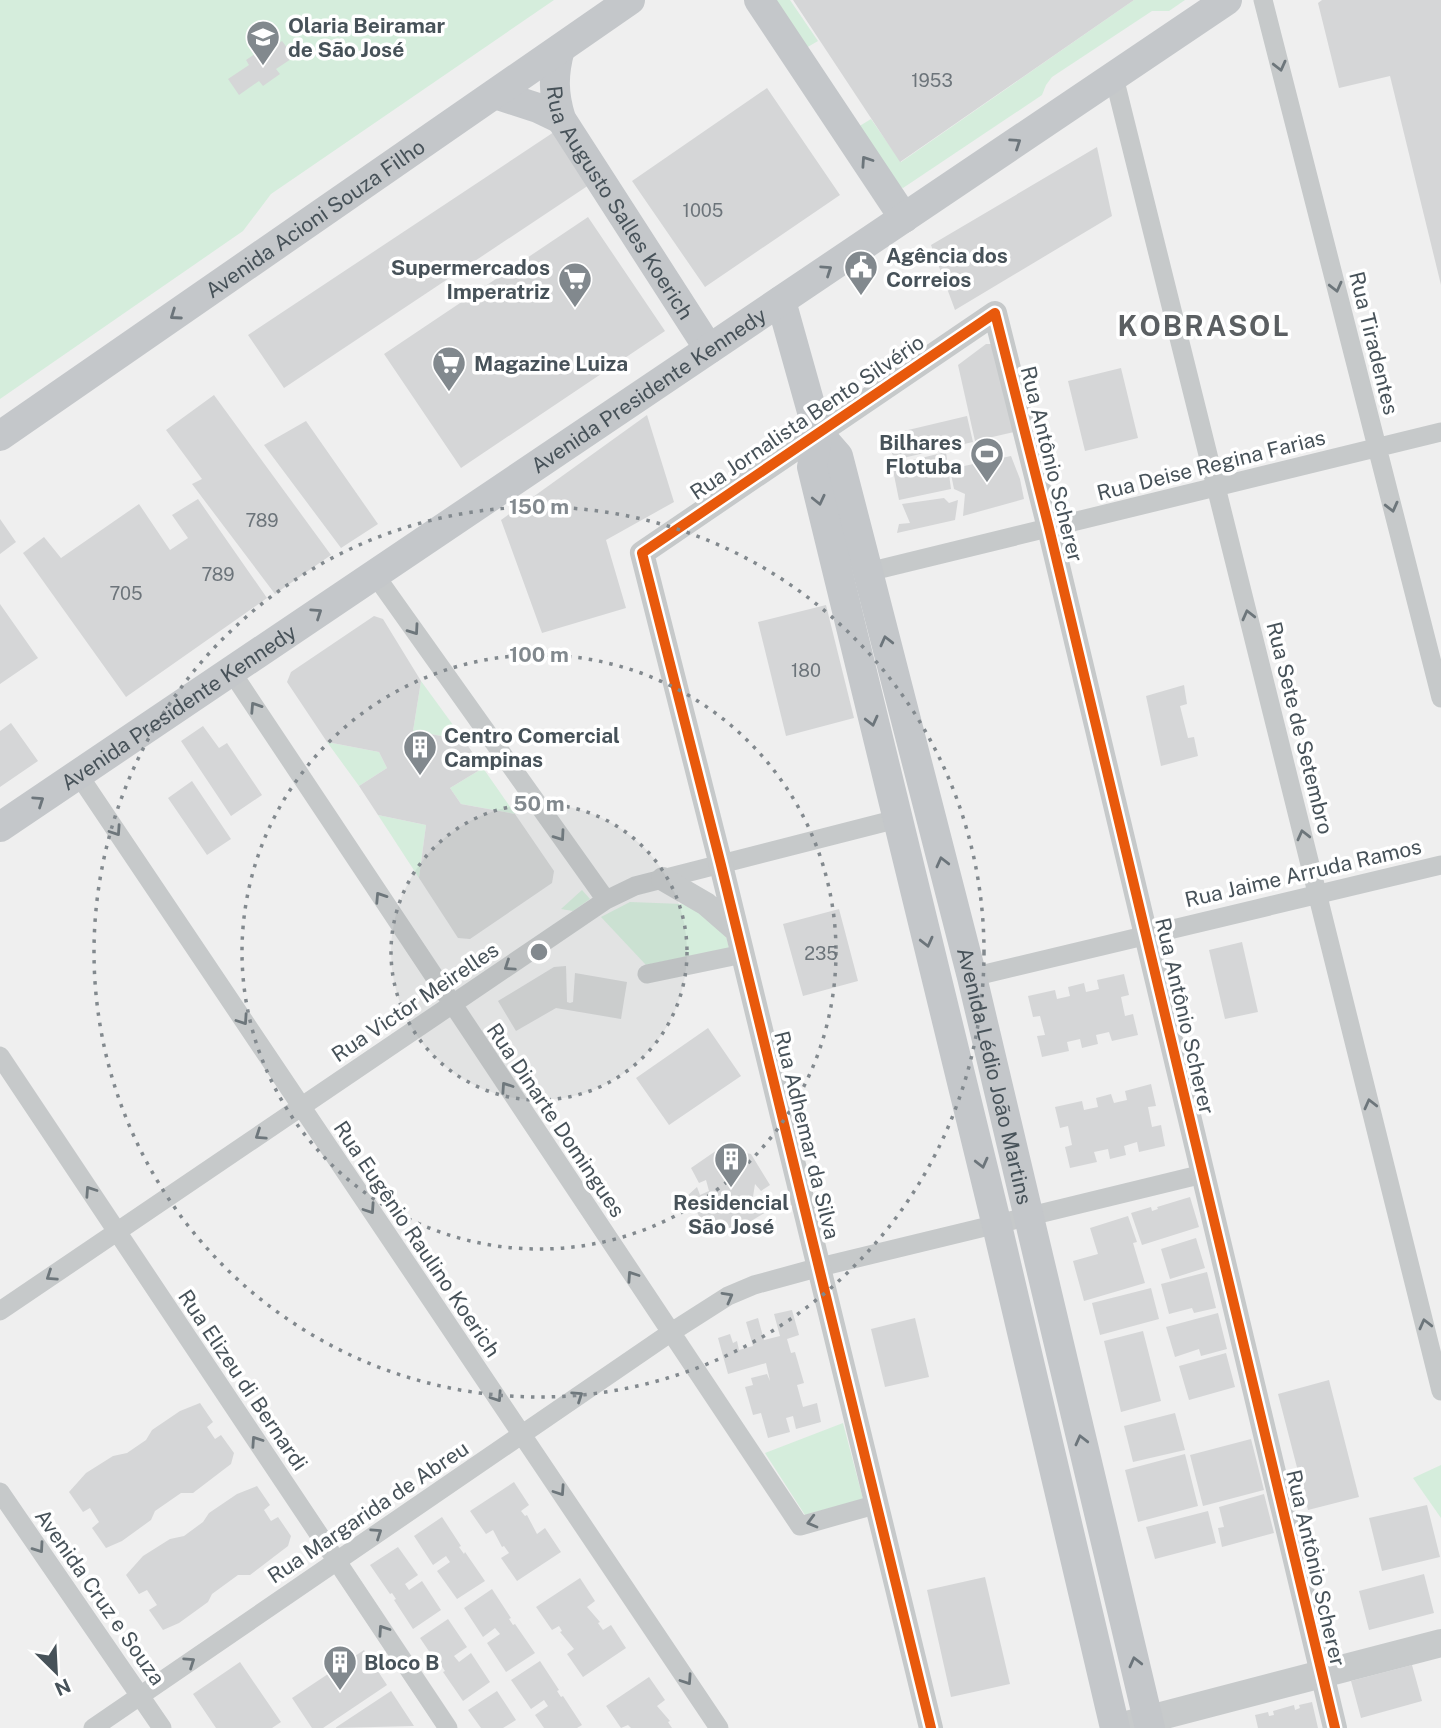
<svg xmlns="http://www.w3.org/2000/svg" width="1441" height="1728" viewBox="0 0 1441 1728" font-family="'Public Sans',sans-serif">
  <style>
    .green { fill: #d5eddc }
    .building { fill: #d5d6d7 }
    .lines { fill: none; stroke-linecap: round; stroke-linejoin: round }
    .minor { stroke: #c6c9ca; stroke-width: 19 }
    .tertiary { stroke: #c6c9ca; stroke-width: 24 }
    .secondary { stroke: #c7cacb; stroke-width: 28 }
    .primary { stroke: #c4c7ca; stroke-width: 30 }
    .cycleway-casing { stroke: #fff; stroke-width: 15 }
    .cycleway { stroke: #e8590c; stroke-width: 10 }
    .oneway { stroke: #6d767b }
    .oneway2 { stroke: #6c757b }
    .ring { fill: none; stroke: #82898e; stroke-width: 3.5; stroke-dasharray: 3.5 7 }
    .labels { text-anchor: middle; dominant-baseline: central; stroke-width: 7; stroke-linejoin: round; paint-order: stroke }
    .number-label { font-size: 18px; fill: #6c747a }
    .poi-label { font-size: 21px; font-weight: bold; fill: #475259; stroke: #fff; text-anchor: start }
    .street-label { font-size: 21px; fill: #475259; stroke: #fff }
    .district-label { font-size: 28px; font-weight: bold; letter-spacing: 2px; fill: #5b5f62; stroke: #fff }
    .centre { fill: #82898e; stroke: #fff; stroke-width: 3.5 }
    .ring-label { font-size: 21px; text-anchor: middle; font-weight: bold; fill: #82898e; stroke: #fff; stroke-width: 7; stroke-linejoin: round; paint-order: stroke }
  </style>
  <rect width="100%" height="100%" fill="#efefef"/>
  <path class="green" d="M0,0H554L271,194L243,231L0,399Z
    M774,0H790L818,41L806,48Z
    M1134,0H1185L1169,11H1152L1052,77L1046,85L1042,95L903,188L896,185L858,127L871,119L901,162Z
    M421,681L464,740L413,731Z
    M327,742L379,752L387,768L359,786Z
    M483,768L515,814L461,804L450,788Z
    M378,815L426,825L419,878Z
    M582,890L590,899L573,911L561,909Z
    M630,902L682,904L709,917L725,931L729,948L646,965L601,917Z
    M843,1423L863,1499L805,1515L765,1453Z
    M1441,1465V1518L1413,1478Z"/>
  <path class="building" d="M793,0H1134L900,162Z
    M1322,0H1441V285L1390,76L1339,88L1318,3Z
    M282,41L294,57L276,69L280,74L263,86L259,81L239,95L228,79L249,65L246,60L261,50L263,54Z
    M767,88L840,195L705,287L632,181Z
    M557,130L592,183L284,388L248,335Z
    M1097,147L1112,216L955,310L931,245Z
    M588,217L665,331L461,468L384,354Z
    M986,344H993L1014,432L975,441L958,365Z
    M1121,368L1138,438L1085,451L1068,381Z
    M214,395L331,555L275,594L192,484L202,479L166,430Z
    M647,415L674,502L606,540L626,608L542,633L501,520Z
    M967,416L973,442L894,460L887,435Z
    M306,421L378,524L341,548L264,445Z
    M946,452L951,489L899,500L892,465Z
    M1011,456L1020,479L1024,499L963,516L965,494L954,489L950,469Z
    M944,498L949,503L958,500L955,520L897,533L899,524L910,523L902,504Z
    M198,499L267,598L126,697L23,553L44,537L61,558L139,504L170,550L188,538L172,515Z
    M0,519L16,542L0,554Z
    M0,604L38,658L0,684Z
    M826,605L854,718L786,736L758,622Z
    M374,616L383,619L421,681L413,731L464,740L483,768L450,788L461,804L515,814L554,871L552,883L470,939L458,938L419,878L426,825L378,815L359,786L387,768L379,752L327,742L287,682L291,672Z
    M1184,685L1187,704L1180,706L1188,738L1194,737L1198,756L1161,766L1146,696Z
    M11,723L38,761L0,787V731Z
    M203,726L219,748L227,743L262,795L231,816L181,741Z
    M192,781L231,839L207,855L168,798Z
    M839,909L858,981L803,996L783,924Z
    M1242,942L1258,1012L1225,1019L1209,950Z
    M566,966L567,1002L570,1003L573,1002L575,973L627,982L621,1019L556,1008L516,1031L498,1001L554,967Z
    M1124,974L1129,995L1121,997L1125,1016L1133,1014L1138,1035L1112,1041L1109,1032L1096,1035L1098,1044L1082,1048L1080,1039L1067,1042L1069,1051L1042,1057L1037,1036L1045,1035L1040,1016L1033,1017L1028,996L1055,990L1057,999L1070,996L1068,987L1084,983L1086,992L1099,989L1097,980Z
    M708,1028L741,1076L669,1125L636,1078Z
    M1151,1084L1156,1106L1148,1107L1152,1127L1161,1125L1165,1146L1139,1152L1137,1142L1124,1146L1126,1155L1110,1159L1108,1149L1094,1152L1097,1162L1070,1168L1065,1147L1072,1145L1068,1126L1060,1128L1055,1107L1082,1101L1084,1110L1098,1107L1096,1098L1111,1094L1114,1103L1127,1100L1125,1091Z
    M720,1148L751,1154L770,1185L761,1191L755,1184L752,1203L759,1200L766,1212L736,1230L704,1224L687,1196L697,1187L700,1195L709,1191L706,1180L699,1183L691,1168Z
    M1190,1197L1199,1227L1142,1245L1131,1213L1151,1207L1152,1211L1158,1209L1157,1207Z
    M1128,1216L1137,1242L1133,1243L1145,1283L1084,1301L1073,1261L1098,1254L1090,1228Z
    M1196,1238L1205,1268L1170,1279L1161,1249Z
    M1207,1272L1216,1308L1194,1313L1192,1308L1169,1314L1161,1284Z
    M1151,1288L1159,1319L1100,1335L1092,1303Z
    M792,1310L799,1335L787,1339L791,1353L795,1352L804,1383L797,1385L803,1407L817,1403L821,1422L796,1429L793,1416L786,1418L790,1432L768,1438L761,1413L753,1415L745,1387L753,1385L751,1378L767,1374L770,1381L766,1363L728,1374L718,1338L730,1334L733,1343L737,1341L739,1350L753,1346L746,1322L758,1318L764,1340L780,1336L774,1314Z
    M1218,1313L1227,1349L1201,1356L1199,1349L1175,1357L1166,1327Z
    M915,1318L929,1377L885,1387L871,1329Z
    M1143,1331L1161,1401L1121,1412L1104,1341Z
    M1226,1353L1235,1387L1189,1400L1179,1366Z
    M1329,1380L1359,1497L1308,1510L1278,1394Z
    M200,1403L213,1422L207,1427L215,1439L221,1435L234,1453L231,1464L193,1493H181L155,1511L151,1520L122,1541L106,1548L92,1528L99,1522L90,1508L83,1512L69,1492L86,1473L113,1456L127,1453L146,1440L152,1430L180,1411Z
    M1175,1413L1185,1450L1133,1462L1124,1426Z
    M1251,1439L1264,1490L1203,1506L1190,1455Z
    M1185,1454L1198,1506L1138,1522L1125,1470Z
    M514,1482L529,1505L521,1511L525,1516L527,1515L537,1534L545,1528L561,1552L517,1581L501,1558L509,1553L504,1546L502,1547L493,1530L486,1534L470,1511Z
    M257,1486L270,1505L264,1510L271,1521L278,1517L291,1536L288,1546L250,1575H238L212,1594L208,1602L179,1623L163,1630L149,1610L157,1605L147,1590L139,1594L126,1575L143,1556L170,1539L184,1536L203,1522L209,1513L237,1494Z
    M1264,1494L1274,1533L1222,1547L1218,1528L1224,1527L1219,1507Z
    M1427,1505L1440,1557L1382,1571L1369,1518Z
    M1208,1511L1216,1543L1155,1559L1146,1527Z
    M442,1517L461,1546L459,1547L464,1554L465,1552L485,1581L457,1599L437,1571L450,1562L446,1556L433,1565L414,1536Z
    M398,1547L418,1575L405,1584L409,1590L422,1581L441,1610L413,1629L394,1600L396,1599L392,1593L390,1594L370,1565Z
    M1424,1574L1434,1613L1369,1630L1359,1591Z
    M985,1577L1010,1684L951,1697L927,1590Z
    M580,1578L595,1601L587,1607L600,1622L598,1623L603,1630L611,1625L626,1648L583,1677L567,1654L574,1649L560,1632L562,1631L559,1626L552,1630L536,1607Z
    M492,1589L511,1618L509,1619L513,1625L515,1624L535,1653L506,1672L487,1643L500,1634L495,1628L483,1637L464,1608Z
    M448,1619L467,1647L454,1656L459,1662L471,1653L490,1682L463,1701L443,1672L445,1671L441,1665L439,1666L420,1638Z
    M364,1650L387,1685L323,1728H312L292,1698Z
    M540,1661L559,1690L557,1691L561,1697L563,1696L582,1725L577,1728H544L535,1715L548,1706L544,1700L531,1709L511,1680Z
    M240,1662L281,1722L272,1728H216L193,1694Z
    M1412,1665L1422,1701L1361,1718L1351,1681Z
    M649,1677L665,1700L657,1706L670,1721L668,1722L672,1728H631L628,1725L621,1728L606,1706Z
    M391,1691L414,1726L335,1728Z
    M497,1691L516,1720L503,1728H481L468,1710Z
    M1312,1702L1318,1728H1258L1255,1715L1268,1712L1269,1716L1274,1715L1273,1711L1294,1705L1295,1710L1300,1708L1299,1705Z"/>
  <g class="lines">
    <path class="minor" d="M1263,0L1441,698
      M1114,77L1441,1391
      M868,572L1441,432
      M375,575L606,900
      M231,671L800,1526L878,1504
      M78,774L719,1728
      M647,974L743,954
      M972,977L1441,865
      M0,1056L448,1728
      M0,1311L606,900L635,886L897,819
      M0,1492L162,1728
      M93,1728L670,1333L728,1296L754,1285L820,1267L1203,1174"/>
    <path class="tertiary" d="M663,879L706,904L737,931
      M931,1728L721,865L642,553L995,313L1049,528L1335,1728"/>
    <path class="secondary" d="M1115,1728L1441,1643"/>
    <g class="primary">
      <path d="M759,0L904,218"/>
      <path id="s1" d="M560,49C553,74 553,94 561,119L709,349"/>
      <path d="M495,94L538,108L561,119"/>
      <path id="s2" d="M781,301L818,433L838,456L868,572L972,977L1150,1728"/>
      <path d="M818,433L812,467L999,1234L1115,1728"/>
      <path id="s3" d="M0,436L630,0"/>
      <path id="s4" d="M0,827L1227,0"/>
    </g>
    <g class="cycleway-casing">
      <path id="cycleway" d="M931,1728L721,865L642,553L995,313L1049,528L1335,1728"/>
    </g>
    <use href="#cycleway" class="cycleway"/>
  </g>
  <defs><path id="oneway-chevron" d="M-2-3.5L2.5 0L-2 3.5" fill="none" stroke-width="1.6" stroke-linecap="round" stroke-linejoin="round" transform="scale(1.75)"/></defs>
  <g class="oneway">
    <use href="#oneway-chevron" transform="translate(1280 66) rotate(76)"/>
    <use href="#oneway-chevron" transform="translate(1336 287) rotate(76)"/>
    <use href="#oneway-chevron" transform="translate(1392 507) rotate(76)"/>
    <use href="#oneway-chevron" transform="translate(1248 615) rotate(-104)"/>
    <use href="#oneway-chevron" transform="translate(414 630) rotate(55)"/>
    <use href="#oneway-chevron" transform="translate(255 707) rotate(-123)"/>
    <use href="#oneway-chevron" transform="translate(116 831) rotate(56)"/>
    <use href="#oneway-chevron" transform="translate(1303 835) rotate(-104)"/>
    <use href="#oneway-chevron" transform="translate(560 836) rotate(55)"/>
    <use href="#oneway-chevron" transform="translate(380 897) rotate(-123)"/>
    <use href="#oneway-chevron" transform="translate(509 966) rotate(146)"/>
    <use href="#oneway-chevron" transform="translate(243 1020) rotate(56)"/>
    <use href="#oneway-chevron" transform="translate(506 1087) rotate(-124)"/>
    <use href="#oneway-chevron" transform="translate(1370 1104) rotate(-104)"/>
    <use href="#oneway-chevron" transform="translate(260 1135) rotate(146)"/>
    <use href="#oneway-chevron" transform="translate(90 1191) rotate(-124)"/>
    <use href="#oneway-chevron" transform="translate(370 1209) rotate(56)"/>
    <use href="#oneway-chevron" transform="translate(51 1276) rotate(146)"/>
    <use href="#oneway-chevron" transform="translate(632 1276) rotate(-124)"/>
    <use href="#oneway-chevron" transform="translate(728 1297) rotate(-29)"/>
    <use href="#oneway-chevron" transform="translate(1425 1324) rotate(-104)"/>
    <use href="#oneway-chevron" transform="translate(578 1396) rotate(-34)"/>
    <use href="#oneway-chevron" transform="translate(497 1397) rotate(56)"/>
    <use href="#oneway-chevron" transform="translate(256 1441) rotate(-124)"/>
    <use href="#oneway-chevron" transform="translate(560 1491) rotate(56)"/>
    <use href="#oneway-chevron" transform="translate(812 1522) rotate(165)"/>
    <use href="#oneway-chevron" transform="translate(377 1533) rotate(-34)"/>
    <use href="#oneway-chevron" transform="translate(39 1548) rotate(55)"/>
    <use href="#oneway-chevron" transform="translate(383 1630) rotate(-124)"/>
    <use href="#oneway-chevron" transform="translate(190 1662) rotate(-34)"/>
    <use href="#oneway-chevron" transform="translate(687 1680) rotate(56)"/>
  </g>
  <g class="oneway2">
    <use href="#oneway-chevron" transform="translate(1016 143) rotate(-34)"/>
    <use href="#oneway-chevron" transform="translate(866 161) rotate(-124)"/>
    <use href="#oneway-chevron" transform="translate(827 270) rotate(-34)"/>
    <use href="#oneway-chevron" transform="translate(175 315) rotate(145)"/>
    <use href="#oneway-chevron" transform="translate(819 500) rotate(77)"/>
    <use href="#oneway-chevron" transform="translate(317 613) rotate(-34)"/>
    <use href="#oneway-chevron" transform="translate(886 641) rotate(-104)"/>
    <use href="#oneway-chevron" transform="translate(872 721) rotate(76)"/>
    <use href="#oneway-chevron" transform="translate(39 801) rotate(-34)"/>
    <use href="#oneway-chevron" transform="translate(942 862) rotate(-104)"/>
    <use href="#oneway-chevron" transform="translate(927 942) rotate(76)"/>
    <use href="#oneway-chevron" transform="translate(982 1163) rotate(76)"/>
    <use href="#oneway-chevron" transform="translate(1081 1440) rotate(-104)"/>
    <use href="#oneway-chevron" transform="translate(1135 1662) rotate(-104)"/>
  </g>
  <circle cx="539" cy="952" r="148" fill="#82898e" fill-opacity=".12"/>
  <g class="ring">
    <circle cx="539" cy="952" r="148"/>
    <circle cx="539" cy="952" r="297"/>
    <circle cx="539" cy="952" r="445"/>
  </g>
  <defs>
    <g id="university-pin" transform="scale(1.75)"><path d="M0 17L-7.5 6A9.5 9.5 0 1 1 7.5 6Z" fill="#82898e" stroke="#fff"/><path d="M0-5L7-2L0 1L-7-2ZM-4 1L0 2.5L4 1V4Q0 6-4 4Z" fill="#fff"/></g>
    <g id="civic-pin" transform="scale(1.75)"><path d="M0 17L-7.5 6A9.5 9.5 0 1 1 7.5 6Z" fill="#82898e" stroke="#fff"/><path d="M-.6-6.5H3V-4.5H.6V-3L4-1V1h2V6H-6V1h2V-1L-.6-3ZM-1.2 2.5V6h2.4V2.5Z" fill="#fff"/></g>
    <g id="supermarket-pin" transform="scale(1.75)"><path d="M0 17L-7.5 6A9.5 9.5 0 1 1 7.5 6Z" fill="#82898e" stroke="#fff"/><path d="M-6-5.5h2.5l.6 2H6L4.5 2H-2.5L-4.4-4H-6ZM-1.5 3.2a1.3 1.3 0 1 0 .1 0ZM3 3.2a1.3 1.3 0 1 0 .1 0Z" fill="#fff"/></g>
    <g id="stadium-pin" transform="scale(1.75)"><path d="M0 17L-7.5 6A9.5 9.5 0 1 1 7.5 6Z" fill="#82898e" stroke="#fff"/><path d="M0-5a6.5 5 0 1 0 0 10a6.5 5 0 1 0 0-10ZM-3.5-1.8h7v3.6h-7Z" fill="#fff"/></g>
    <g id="building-pin" transform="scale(1.75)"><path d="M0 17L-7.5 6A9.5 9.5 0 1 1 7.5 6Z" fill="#82898e" stroke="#fff"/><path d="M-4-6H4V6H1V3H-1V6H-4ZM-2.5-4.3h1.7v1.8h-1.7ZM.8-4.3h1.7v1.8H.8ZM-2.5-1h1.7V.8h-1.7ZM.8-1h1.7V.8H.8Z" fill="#fff"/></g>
  </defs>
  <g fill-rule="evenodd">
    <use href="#university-pin" x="263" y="37"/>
    <use href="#civic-pin" x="861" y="267"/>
    <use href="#supermarket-pin" x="575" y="279"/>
    <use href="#supermarket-pin" x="449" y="363"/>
    <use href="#stadium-pin" x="987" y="454"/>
    <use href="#building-pin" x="420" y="747"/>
    <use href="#building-pin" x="731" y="1159"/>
    <use href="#building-pin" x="340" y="1662"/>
  </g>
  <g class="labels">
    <g class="number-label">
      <text x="932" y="80">1953</text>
      <text x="703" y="210">1005</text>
      <text x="262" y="520">789</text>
      <text x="218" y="574">789</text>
      <text x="126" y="593">705</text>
      <text x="806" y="670">180</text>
      <text x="821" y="953">235</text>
    </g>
    <g class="poi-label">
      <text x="288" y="25">Olaria Beiramar<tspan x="288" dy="24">de São José</tspan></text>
      <text x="886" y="255">Agência dos<tspan x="886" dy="24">Correios</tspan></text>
      <text x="550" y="267" text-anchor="end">Supermercados<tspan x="550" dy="24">Imperatriz</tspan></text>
      <text x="474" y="363">Magazine Luiza</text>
      <text x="962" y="442" text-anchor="end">Bilhares<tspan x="962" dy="24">Flotuba</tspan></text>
      <text x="444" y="735">Centro Comercial<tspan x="444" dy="24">Campinas</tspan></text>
      <text x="731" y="1202" text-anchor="middle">Residencial<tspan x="731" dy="24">São José</tspan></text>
      <text x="364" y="1662">Bloco B</text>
    </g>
    <g class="street-label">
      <text stroke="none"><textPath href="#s1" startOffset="172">Rua Augusto Salles Koerich</textPath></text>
      <text stroke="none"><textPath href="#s3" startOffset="383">Avenida Acioni Souza Filho</textPath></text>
      <text transform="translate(1374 343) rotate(76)">Rua Tiradentes</text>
      <text stroke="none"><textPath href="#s4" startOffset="782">Avenida Presidente Kennedy</textPath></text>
      <text transform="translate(807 417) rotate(-34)">Rua Jornalista Bento Silvério</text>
      <text transform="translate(1052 464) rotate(76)">Rua Antônio Scherer</text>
      <text transform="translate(1211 465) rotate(-14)">Rua Deise Regina Farias</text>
      <text stroke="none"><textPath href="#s4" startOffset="215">Avenida Presidente Kennedy</textPath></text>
      <text transform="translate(1300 728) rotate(76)">Rua Sete de Setembro</text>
      <text transform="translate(1303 873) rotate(-13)">Rua Jaime Arruda Ramos</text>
      <text transform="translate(415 1002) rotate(-34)">Rua Victor Meirelles</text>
      <text transform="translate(1185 1016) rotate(77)">Rua Antônio Scherer</text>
      <text stroke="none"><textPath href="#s2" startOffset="807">Avenida Lédio João Martins</textPath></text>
      <text transform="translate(556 1120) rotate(56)">Rua Dinarte Domingues</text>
      <text transform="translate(807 1135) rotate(76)">Rua Adhemar da Silva</text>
      <text transform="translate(417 1239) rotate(56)">Rua Eugênio Raulino Koerich</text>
      <text transform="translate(243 1380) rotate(56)">Rua Elizeu di Bernardi</text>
      <text transform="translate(368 1512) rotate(-34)">Rua Margarida de Abreu</text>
      <text transform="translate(1316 1568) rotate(77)">Rua Antônio Scherer</text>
      <text transform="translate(100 1597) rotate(55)">Avenida Cruz e Souza</text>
    </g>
    <g class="district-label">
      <text x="1204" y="325">KOBRASOL</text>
    </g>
  </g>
  <circle cx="539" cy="952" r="10" class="centre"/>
  <g class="ring-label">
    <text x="539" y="514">150 m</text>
    <text x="539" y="662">100 m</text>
    <text x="539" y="811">50 m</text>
  </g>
  <g transform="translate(56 1672) rotate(156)" stroke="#ffffff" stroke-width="5" paint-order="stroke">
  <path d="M0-5L12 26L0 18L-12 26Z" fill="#475259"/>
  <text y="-10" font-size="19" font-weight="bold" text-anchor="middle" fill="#475259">N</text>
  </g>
</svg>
